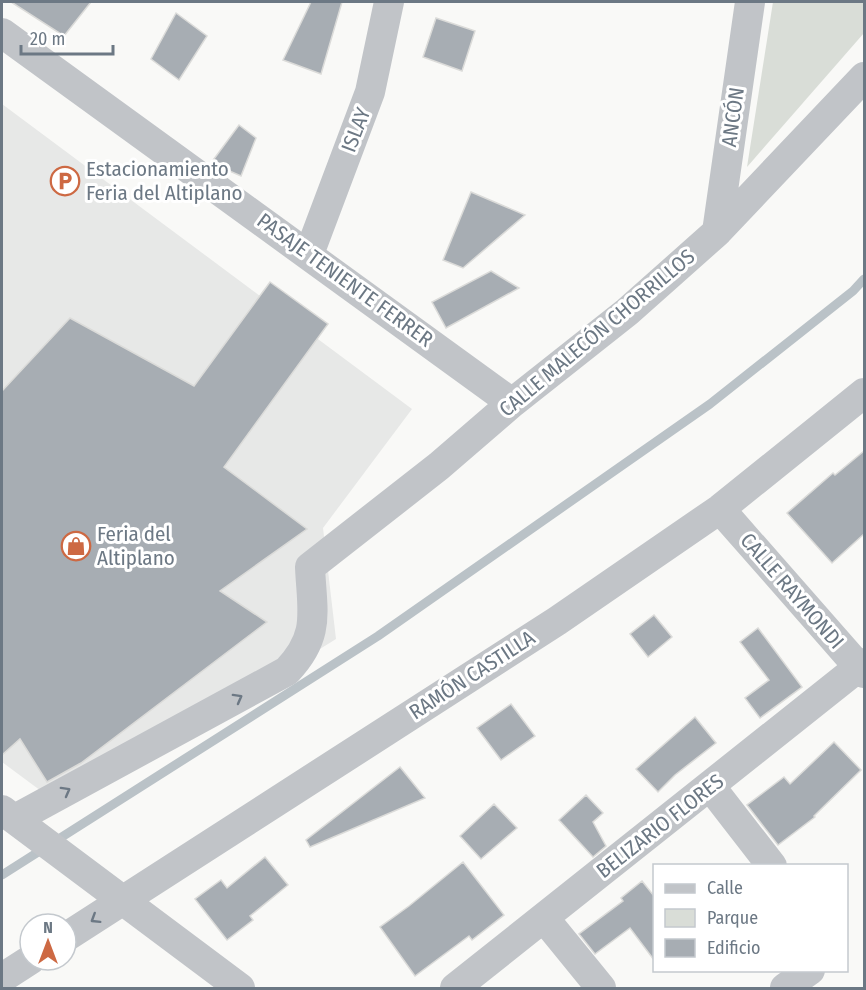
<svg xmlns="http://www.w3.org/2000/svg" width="866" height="990" viewBox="0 0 866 990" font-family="'Fira Sans Condensed',sans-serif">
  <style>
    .built { fill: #e7e8e7 }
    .green { fill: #d9ddd7 }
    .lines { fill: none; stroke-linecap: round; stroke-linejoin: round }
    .stream { stroke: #bac2c7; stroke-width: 9 }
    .building { fill: #a7adb3; stroke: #dbdbd9; stroke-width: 1.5 }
    .minor { stroke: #c1c4c8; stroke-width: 30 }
    .oneway { stroke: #6c7884 }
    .labels { text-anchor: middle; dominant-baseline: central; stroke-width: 6; stroke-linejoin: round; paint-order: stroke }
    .street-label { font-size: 21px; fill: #6c7884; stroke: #fff }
    .poi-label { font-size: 21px; fill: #6c7884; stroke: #fff; text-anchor: start }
  </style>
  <rect width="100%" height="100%" fill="#f9f9f7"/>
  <path class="built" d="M2,104L412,409L323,528L336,639L64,808L2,762Z"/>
  <path class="green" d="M773,2H864V33L747,167Z"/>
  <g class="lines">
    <path class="stream" d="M2,875L378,636L710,404L853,291L864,279"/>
  </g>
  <path class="building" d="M11,2H91L64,36Z
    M311,2H342L321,74L283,60Z
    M176,13L207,36L179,80L151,59Z
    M436,18L475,31L462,71L423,57Z
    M239,125L256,138L241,176L211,163Z
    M471,192L525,215L463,268L443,260Z
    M491,271L519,288L446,328L432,302Z
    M270,282L328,324L224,467L307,529L220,591L267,622L81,763L47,782L20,739L2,755V391L70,318L194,386Z
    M864,451V534L832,563L787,513L833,473L835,475Z
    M654,615L672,637L648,657L630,634Z
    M758,628L802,687L760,718L745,698L769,680L740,642Z
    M511,704L535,736L501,760L477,728Z
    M695,717L716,743L675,775L658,792L636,769Z
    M834,742L861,770L814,816L815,817L778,845L747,805L784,777L790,784Z
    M400,767L425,798L310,847L306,840Z
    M586,795L603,813L593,822L606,846L593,857L559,820Z
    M494,804L517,828L481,859L460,836Z
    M265,857L288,885L250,916L253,920L227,940L195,899L221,880L227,888Z
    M463,862L504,915L472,940L469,936L415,976L380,927L409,906Z
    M642,881L654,896V960L630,928L595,954L579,934L623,901L621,898Z"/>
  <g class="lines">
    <path class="minor" d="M2,33L512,403
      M717,232L750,2
      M309,254L370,92L389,2
      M720,509L864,673
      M710,786L772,866
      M2,810L240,988
      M15,819L287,671C321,635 312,612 310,567L439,466L512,403L627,312L717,232L864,77
      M544,918L601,988
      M66,937L557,621L720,509L864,393
      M2,978L30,960
      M455,988L864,663
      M785,988L810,970"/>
  </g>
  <defs><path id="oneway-chevron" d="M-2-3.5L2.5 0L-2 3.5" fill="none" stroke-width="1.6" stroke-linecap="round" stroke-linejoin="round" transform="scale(1.5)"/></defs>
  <g class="oneway">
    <use href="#oneway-chevron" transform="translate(238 698) rotate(-29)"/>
    <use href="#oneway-chevron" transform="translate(66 791) rotate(-29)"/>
    <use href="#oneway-chevron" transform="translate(95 919) rotate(148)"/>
  </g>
  <defs>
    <g id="parking-ring" transform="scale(1.5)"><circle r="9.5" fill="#fff" stroke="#cd6943" stroke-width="1.5"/><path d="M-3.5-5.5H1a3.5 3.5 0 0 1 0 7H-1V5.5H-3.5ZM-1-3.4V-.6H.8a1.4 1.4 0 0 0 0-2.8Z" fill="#cd6943"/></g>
    <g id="shop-ring" transform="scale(1.5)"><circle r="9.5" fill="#fff" stroke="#cd6943" stroke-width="1.5"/><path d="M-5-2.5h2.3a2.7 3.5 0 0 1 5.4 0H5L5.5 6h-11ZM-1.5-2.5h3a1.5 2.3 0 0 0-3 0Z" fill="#cd6943"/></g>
  </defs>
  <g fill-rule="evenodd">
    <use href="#parking-ring" x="65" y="181"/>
    <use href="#shop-ring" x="76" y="546"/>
  </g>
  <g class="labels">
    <g class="street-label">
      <text transform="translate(733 117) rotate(-82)">ANCÓN</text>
      <text transform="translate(356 130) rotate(-69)">ISLAY</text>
      <text transform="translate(345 280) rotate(36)">PASAJE TENIENTE FERRER</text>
      <text transform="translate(597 333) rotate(-40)">CALLE MALECÓN CHORRILLOS</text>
      <text transform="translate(792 591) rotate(49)">CALLE RAYMONDI</text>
      <text transform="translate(472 675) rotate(-33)">RAMÓN CASTILLA</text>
      <text transform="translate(660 826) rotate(-38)">BELIZARIO FLORES</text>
    </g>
    <g class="poi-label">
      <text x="86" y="169">Estacionamiento<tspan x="86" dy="24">Feria del Altiplano</tspan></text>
      <text x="97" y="534">Feria del<tspan x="97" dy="24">Altiplano</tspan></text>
    </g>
  </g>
  <rect width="866" height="990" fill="none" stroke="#6c7884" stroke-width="6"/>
  <rect x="653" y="864" width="195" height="108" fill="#ffffff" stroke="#c4c9ce" stroke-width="1.5"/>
  <rect x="665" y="884" width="30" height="9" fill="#c1c4c8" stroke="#c4c9ce" stroke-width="1.5"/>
  <text x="707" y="894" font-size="18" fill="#6c7884">Calle</text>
  <rect x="665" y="909" width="30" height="18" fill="#d9ddd7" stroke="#c4c9ce" stroke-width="1.5"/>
  <text x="707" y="924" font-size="18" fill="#6c7884">Parque</text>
  <rect x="665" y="939" width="30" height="18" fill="#a7adb3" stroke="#c4c9ce" stroke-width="1.5"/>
  <text x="707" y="954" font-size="18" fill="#6c7884">Edificio</text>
  <g transform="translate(48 942)"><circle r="28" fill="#ffffff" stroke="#c4c9ce" stroke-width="1.5"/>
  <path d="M0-4.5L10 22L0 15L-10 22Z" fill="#cd6943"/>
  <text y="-9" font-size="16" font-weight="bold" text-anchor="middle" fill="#6c7884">N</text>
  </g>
  <path d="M21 45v9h92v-9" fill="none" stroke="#6c7884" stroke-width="3"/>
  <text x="30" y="45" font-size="18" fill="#6c7884" stroke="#ffffff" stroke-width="4.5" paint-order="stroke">20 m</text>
</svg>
